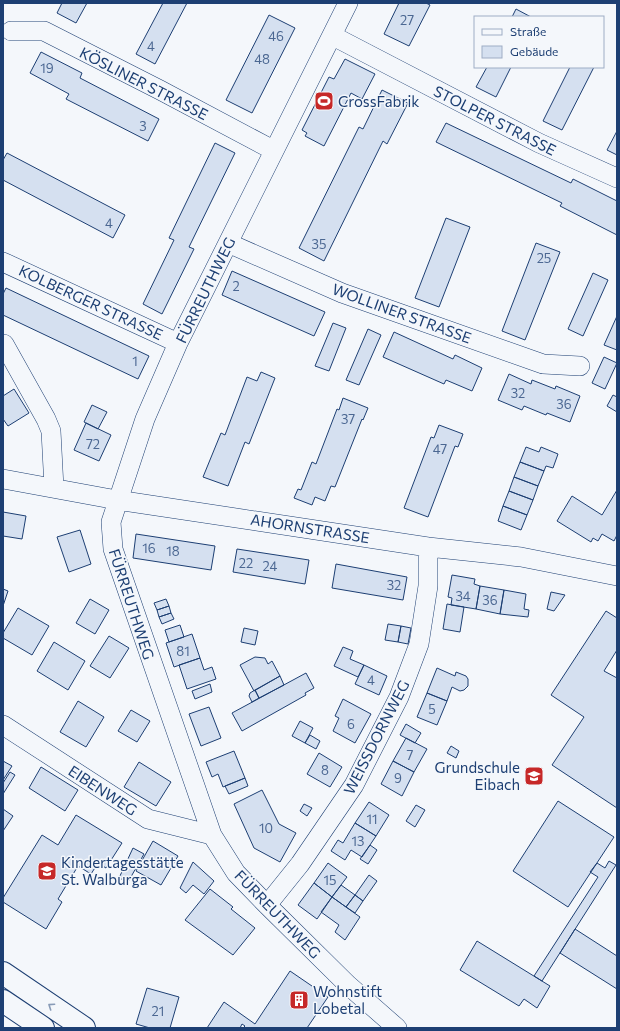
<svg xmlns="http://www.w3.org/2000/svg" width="620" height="1031" viewBox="0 0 620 1031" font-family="Commissioner,sans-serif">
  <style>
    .building { fill: #d5e0f0; stroke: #1d3f73 }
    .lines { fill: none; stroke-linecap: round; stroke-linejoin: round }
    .minor-casing { stroke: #1d3f73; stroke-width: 20 }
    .major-casing { stroke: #1d3f73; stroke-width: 24 }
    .minor { stroke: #f4f7fb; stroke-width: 19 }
    .major { stroke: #f4f7fb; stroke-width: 22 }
    .oneway { stroke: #889bb7 }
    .labels { text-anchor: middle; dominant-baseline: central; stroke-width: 3; stroke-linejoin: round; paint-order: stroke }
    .number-label { font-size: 13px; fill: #4b6792 }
    .street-label { font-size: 15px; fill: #1d3f73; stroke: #f4f7fb }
    .poi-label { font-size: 15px; fill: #1d3f73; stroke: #f4f7fb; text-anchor: start }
  </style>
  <rect width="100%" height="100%" fill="#f4f7fb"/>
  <path class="building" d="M62,3H87L76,23L57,13Z
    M163,3H187L155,64L136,54Z
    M399,3H426L430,5L409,46L384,34Z
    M516,9L531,17H512Z
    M269,15L295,28L252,113L226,100Z
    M41,52L82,73L80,78L159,119L148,141L66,99L69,94L30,73Z
    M345,59L375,74L362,99L351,93L324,146L305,136L307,133L302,130L329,77L334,79Z
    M487,67H511L496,97L476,87Z
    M570,67H594L562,130L543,121Z
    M382,90L408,103L387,144L383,141L324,261L299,248L359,127L363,129Z
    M446,123L571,183L573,179L617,201V235L560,206L562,203L436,142Z
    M617,131V155L607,150Z
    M215,143L235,153L189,247L194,249L162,314L143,304L174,240L169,238Z
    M7,153L125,215L113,238L3,180V160Z
    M446,218L470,227L439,307L415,298Z
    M536,243L560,252L525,340L502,331Z
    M232,271L325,312L314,336L222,295Z
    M593,273L608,280L583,336L568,329Z
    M6,288L149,356L138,379L3,315V294Z
    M617,316V350L604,345Z
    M333,323L346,328L329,371L315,366Z
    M368,329L381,335L359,385L346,380Z
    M394,332L453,359L455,355L482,368L472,391L446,380L444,384L383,357Z
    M604,357L617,363L605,389L592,383Z
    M261,372L275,378L249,444L245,442L228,486L203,477L221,433L225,435L247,377L257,381Z
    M509,374L531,384L532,380L555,389L556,386L580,396L570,422L547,413L546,415L524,406L522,410L498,400Z
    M14,389L29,413L8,426L3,419V396Z
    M613,395L617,397V412L607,406Z
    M343,398L368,408L363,420L362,419L335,487L331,486L325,501L315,497L312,505L294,498L298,489L301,490L312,462L316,464L337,409L339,410Z
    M92,405L107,412L98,429L84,422Z
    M86,423L111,435L99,461L74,450Z
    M439,425L463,434L458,447L455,446L428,517L404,508L431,437L434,438Z
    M526,447L539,452L541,447L558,454L553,468L546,466L544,471L520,462Z
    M520,462L544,471L538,486L514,477Z
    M514,477L538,486L533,500L509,491Z
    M617,490V535L614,541L602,534L598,541L593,538L591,542L557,521L572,496L602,515Z
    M509,491L533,500L527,515L503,506Z
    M503,506L527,515L521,530L498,521Z
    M3,512L26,516L22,539L3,536Z
    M80,530L91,564L69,572L57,537Z
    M136,534L215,546L211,570L133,558Z
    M237,549L309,560L305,584L233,572Z
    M336,564L407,577L403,600L332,588Z
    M452,575L475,579L474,584L480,586L476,609L451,605L452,598L448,597Z
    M480,586L504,590L500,614L476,609Z
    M3,589L8,591L3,606Z
    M504,590L526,594L524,609L529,610L528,617L500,614Z
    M551,592L565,595L554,611L547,609Z
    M90,599L109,610L95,634L76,623Z
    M166,599L169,606L157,610L154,603Z
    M447,604L464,607L460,632L443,629Z
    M169,606L171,613L159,617L157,610Z
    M18,608L49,626L32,655L3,638V633Z
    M606,611L617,618V650L604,671L617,678V808L552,765L584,717L551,695Z
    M171,613L174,619L162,624L159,617Z
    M388,624L401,626L398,642L385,640Z
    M180,625L184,637L169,642L165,630Z
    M401,626L411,628L408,644L398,642Z
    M244,628L258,631L255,645L241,642Z
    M192,634L200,658L174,667L166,643Z
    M109,636L129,648L110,678L90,666Z
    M54,642L85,661L68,690L37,671Z
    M343,647L353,651L350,659L364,665L358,677L334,666Z
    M255,657L265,658L268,664L272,661L280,676L254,691L240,665Z
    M200,658L204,670L212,667L216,679L187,689L179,665Z
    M364,665L387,676L379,695L355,684Z
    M437,668L455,676L456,672L466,676L468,679V686L464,690L460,691L452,687L447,701L427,693Z
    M306,673L314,688L305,693L306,695L242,731L232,713Z
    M280,676L284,685L259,698L255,690Z
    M210,684L212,692L195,699L192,691Z
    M255,690L259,698L252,702L249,696L250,693Z
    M427,693L447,701L437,725L417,717Z
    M343,699L371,714L355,743L333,731L339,718L335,716Z
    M78,701L104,717L86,747L60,732Z
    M209,707L221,738L201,746L189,714Z
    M131,710L150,721L137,742L118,731Z
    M300,721L313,728L305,743L292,736Z
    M406,724L421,733L415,743L400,735Z
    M310,735L320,741L316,749L305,743Z
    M406,738L427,749L414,772L393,761Z
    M451,746L459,751L456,758L447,753Z
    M234,751L245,778L223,787L218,774L212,777L206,762Z
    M319,753L342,767L330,787L307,774Z
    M3,761L12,766L3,780Z
    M393,761L414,772L402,796L381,784Z
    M139,762L171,782L156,806L124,787Z
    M41,767L78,790L65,811L29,788Z
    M10,772L15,775L3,794V783Z
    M245,778L248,786L229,794L225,786Z
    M262,790L279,824L296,833L280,862L254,848L234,804Z
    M558,801L614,837L568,907L513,871Z
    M369,802L389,815L376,836L355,823Z
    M304,804L312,808L307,816L300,811Z
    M416,805L425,810L415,827L406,821Z
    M3,809L13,816L3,831Z
    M76,815L122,843L106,868L98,863L91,874L78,866L58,899L62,902L46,929L3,902V898L42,835L58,845Z
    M355,823L376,836L362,857L351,850L345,860L331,851L338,840L343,843Z
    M153,841L178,856L161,885L136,871Z
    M370,845L377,850L368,864L360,859Z
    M133,848L144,854L128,882L119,878Z
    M609,861L616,865L542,981L534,976L598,877L590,872L597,863L605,868Z
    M193,862L214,881L204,894L193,885L186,893L180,888Z
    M328,863L347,877L332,897L314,883Z
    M369,875L377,881L363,901L355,895Z
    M314,883L332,897L317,919L298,905Z
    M341,885L355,895L346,907L332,897Z
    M210,889L233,907L231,909L255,928L233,955L185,920Z
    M355,895L363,901L355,913L346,907Z
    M332,897L360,917L345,940L335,932L339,925L321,912Z
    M575,929L617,956V989L560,953Z
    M477,941L550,986L537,1008L524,999L519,1006L460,970Z
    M290,971L328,997L307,1028H243L245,1026L242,1024L240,1028H207L224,1002L255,1024Z
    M147,988L179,997L170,1028H150L136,1024Z"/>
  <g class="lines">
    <g class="minor-casing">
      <path id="minor" d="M348,3L178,343L145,419L111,522L113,549L212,835L236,873L267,905L348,985L397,1028
        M11,31H44L160,90L273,150
        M333,36L539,143L617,178
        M228,243L342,293L543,364L580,366
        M3,262L178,343
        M4,344L46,419L51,431L54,488
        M3,479L117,500L428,547L521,557L617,576
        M3,725L148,819L212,835
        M267,905L300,864L354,785L399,697L419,644L428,586V547"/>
    </g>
    <g class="major-casing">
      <path id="major" d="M3,973L84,1028
        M3,1001L43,1028"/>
    </g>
    <use href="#minor" class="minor"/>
    <use href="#major" class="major"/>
  </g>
  <defs><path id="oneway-chevron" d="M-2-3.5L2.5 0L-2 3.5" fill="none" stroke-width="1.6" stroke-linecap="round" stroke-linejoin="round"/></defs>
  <use class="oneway" href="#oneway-chevron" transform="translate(51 1006) rotate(-146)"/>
  <defs>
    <g id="stadium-square" transform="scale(1)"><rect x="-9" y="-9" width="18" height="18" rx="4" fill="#c62828" stroke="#f4f7fb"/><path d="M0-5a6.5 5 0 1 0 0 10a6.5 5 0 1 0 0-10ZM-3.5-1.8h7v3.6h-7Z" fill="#fff"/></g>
    <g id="school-square" transform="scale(1)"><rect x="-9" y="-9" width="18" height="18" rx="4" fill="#c62828" stroke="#f4f7fb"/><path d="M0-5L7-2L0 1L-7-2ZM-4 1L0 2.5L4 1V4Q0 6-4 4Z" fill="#fff"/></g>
    <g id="building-square" transform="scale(1)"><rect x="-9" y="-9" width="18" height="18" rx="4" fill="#c62828" stroke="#f4f7fb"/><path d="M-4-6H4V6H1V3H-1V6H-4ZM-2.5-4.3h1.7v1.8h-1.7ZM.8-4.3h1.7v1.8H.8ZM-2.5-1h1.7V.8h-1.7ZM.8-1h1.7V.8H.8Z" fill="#fff"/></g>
  </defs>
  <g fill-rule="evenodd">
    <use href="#stadium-square" x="324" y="101"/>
    <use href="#school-square" x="534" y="776"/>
    <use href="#school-square" x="47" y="871"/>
    <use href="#building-square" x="299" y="1000"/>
  </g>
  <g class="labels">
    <g class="number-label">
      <text x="407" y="20">27</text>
      <text x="276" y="36">46</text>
      <text x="151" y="46">4</text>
      <text x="262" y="59">48</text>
      <text x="47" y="68">19</text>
      <text x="143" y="126">3</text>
      <text x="109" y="223">4</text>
      <text x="319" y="244">35</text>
      <text x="544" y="258">25</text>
      <text x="236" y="286">2</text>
      <text x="135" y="361">1</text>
      <text x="518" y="393">32</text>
      <text x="564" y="404">36</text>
      <text x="348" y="419">37</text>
      <text x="93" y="444">72</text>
      <text x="440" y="449">47</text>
      <text x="149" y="548">16</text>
      <text x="173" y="551">18</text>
      <text x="246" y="563">22</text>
      <text x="270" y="566">24</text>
      <text x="394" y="585">32</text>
      <text x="463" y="596">34</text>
      <text x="490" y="600">36</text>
      <text x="183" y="651">81</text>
      <text x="371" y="680">4</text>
      <text x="432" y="709">5</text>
      <text x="351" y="724">6</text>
      <text x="410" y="755">7</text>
      <text x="325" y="770">8</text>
      <text x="398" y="778">9</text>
      <text x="372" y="819">11</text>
      <text x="266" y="828">10</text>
      <text x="358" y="841">13</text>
      <text x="330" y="880">15</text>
      <text x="158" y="1011">21</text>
    </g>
    <g class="street-label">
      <text transform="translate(144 83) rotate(27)">KÖSLINER STRASSE</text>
      <text transform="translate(495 120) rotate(27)">STOLPER STRASSE</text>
      <text transform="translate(205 290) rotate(-64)">FÜRREUTHWEG</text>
      <text transform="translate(91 302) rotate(25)">KOLBERGER STRASSE</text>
      <text transform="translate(402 313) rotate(20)">WOLLINER STRASSE</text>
      <text transform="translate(310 528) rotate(9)">AHORNSTRASSE</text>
      <text transform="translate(132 604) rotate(72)">FÜRREUTHWEG</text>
      <text transform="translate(376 737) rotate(-63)">WEISSDORNWEG</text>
      <text transform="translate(103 790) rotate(33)">EIBENWEG</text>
      <text transform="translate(278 914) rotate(46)">FÜRREUTHWEG</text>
    </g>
    <g class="poi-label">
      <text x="338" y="101">CrossFabrik</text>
      <text x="520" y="767" text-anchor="end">Grundschule<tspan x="520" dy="17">Eibach</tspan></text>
      <text x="61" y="862">Kindertagesstätte<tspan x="61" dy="17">St. Walburga</tspan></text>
      <text x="313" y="991">Wohnstift<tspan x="313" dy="17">Lobetal</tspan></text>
    </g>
  </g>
  <rect width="620" height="1031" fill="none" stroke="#1d3f73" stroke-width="8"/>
  <rect x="474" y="16" width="130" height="52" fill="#f4f7fb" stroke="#9eadc5"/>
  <rect x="482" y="29" width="20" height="6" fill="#f4f7fb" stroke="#9eadc5"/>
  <text x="510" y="36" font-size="12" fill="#1d3f73">Straße</text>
  <rect x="482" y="46" width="20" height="12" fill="#d5e0f0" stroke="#9eadc5"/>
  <text x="510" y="56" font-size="12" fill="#1d3f73">Gebäude</text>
</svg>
